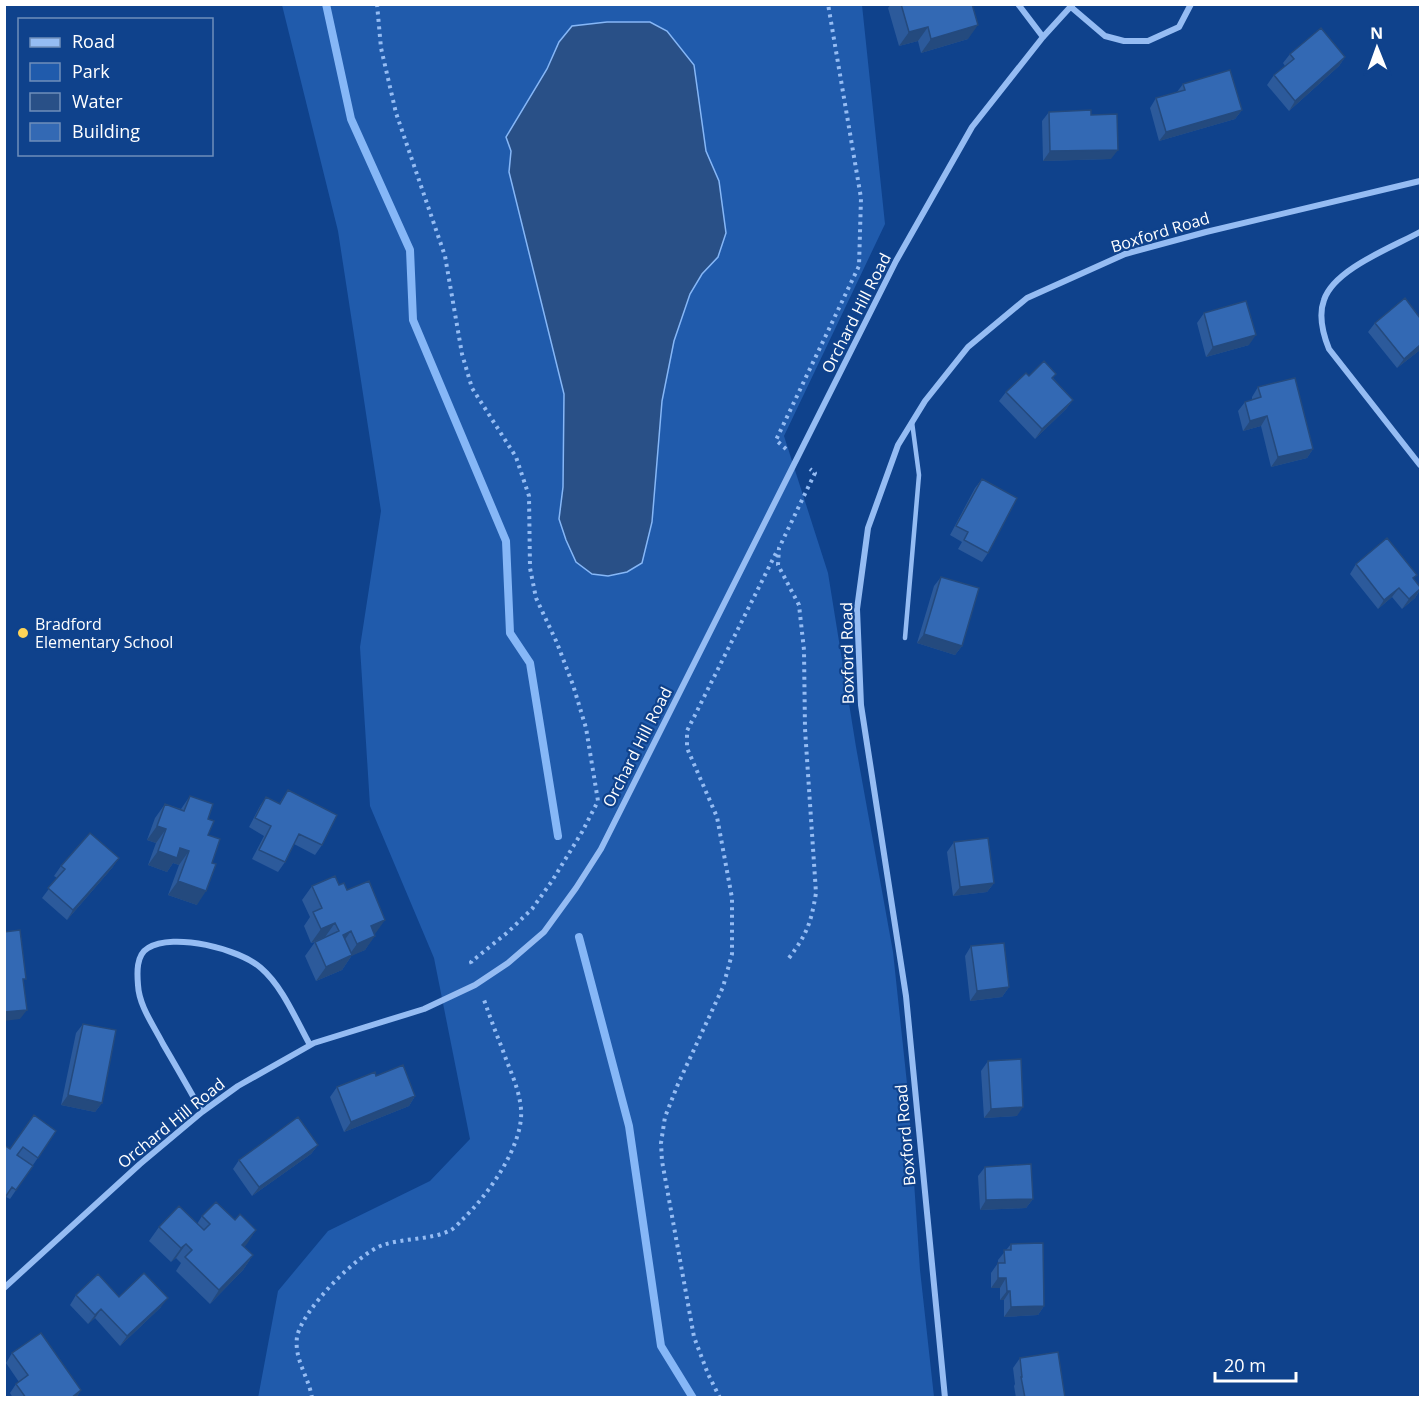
<svg xmlns="http://www.w3.org/2000/svg" width="1425" height="1402" viewBox="0 0 1425 1402" font-family="'Open Sans',sans-serif">
  <style>
    .green { fill: #205bac }
    .water { fill: #295087; stroke: #86b7f7; stroke-width: 1.5 }
    .lines { fill: none; stroke-linecap: round; stroke-linejoin: round }
    .stream { stroke: #86b7f7; stroke-width: 8 }
    .path { stroke: #95bcf3; stroke-width: 4; stroke-dasharray: 3 4.5; stroke-linecap: butt }
    .lane { stroke: #95bcf3; stroke-width: 4.5 }
    .street { stroke: #95bcf3; stroke-width: 6 }
    .wall { fill: #2c5a9b }
    .shaded-wall { fill: #244a7e }
    .building { fill: #3369b4; stroke: #244a7e; stroke-width: 1.5 }
    .poi-dot { fill: #ffd457; stroke: #0f428c; stroke-width: 2 }
    .labels { text-anchor: middle; dominant-baseline: central; stroke-width: 4.5; stroke-linejoin: round; paint-order: stroke }
    .street-label { font-size: 16px; fill: #fff; stroke: #0f428c }
    .poi-label { font-size: 16px; fill: #fff; stroke: #0f428c; text-anchor: start }
  </style>
  <rect width="100%" height="100%" fill="#0f428c"/>
  <path class="green" d="M282,5H862L885,224L784,436L828,573L856,747L893,952L908,1093L920,1270L934,1397L258,1398L278,1291L328,1231L430,1181L470,1139L434,958L370,806L360,647L381,511L338,231Z"/>
  <path class="water" d="M607,22H650L667,31L694,65L706,151L719,181L726,233L718,257L702,274L690,294L674,341L662,401L652,522L642,563L627,572L608,576L592,574L576,562L566,540L559,519L563,487L564,394L509,172L511,151L506,137L547,69L559,42L572,26Z"/>
  <g class="lines">
    <path class="stream" d="M326,4L351,119L410,250L413,320L506,541L510,633L530,663L558,836
      M579,937L629,1126L661,1346L693,1398"/>
    <path class="path" d="M377,4L381,48L396,113L445,256L462,354L472,388L516,457L529,496L530,568L536,598L557,643L573,685L586,728L598,801L582,832L552,881L532,909L508,932L471,962L473,967
      M786,449L776,440L859,266L861,198L828,4
      M789,958C807,934 811,923 816,893L805,729L804,650L799,605L778,565L779,548L815,473L810,469
      M312,1398C309,1377 294,1360 297,1337C302,1310 357,1254 383,1245C403,1238 430,1240 449,1231C454,1229 459,1223 463,1219C488,1195 524,1145 521,1109C519,1087 509,1069 502,1048C495,1031 489,1014 483,997
      M720,1398L708,1374L694,1337L662,1161L661,1143L665,1117L678,1084L723,987L732,954V898L717,817L687,748V731L777,551"/>
    <path class="lane" d="M905,638L919,475L912,422"/>
    <path class="street" d="M1018,4L1043,37
      M1071,7L1105,36L1124,41H1148L1179,27L1191,4
      M1420,232C1393,247 1334,269 1324,300C1318,316 1323,334 1329,349L1420,465
      M202,1112C189,1089 176,1066 163,1044C154,1026 139,1006 138,985C137,973 136,955 148,948C173,932 240,949 261,968C283,987 296,1020 310,1045
      M4,1288L140,1164L202,1112L238,1086L314,1043L424,1009L475,985L508,963L544,932L576,888L601,849L896,261L972,127L1043,37L1073,4
      M945,1398L906,996L861,705L857,609L868,528L898,445L925,401L968,347L1027,298L1125,254L1206,232L1420,181"/>
  </g>
  <path class="wall" d="M891,4H974L973,6L968,39L921,53L918,41L899,46L888,8Z
    M1290,54L1345,57L1339,66L1289,111L1267,85L1274,75L1285,66L1283,63Z
    M1183,84L1242,110L1235,119L1159,141L1150,108L1156,98L1177,92Z
    M1049,112L1091,115L1111,159L1043,161L1042,121Z
    M1204,313L1249,345L1206,357L1197,323Z
    M1420,318V350L1397,368L1368,332L1375,323Z
    M1029,376L1053,378L1073,400L1066,409L1035,439L999,401L1006,392Z
    M1258,387L1313,449L1307,458L1271,467L1261,426L1243,431L1238,411L1245,402L1252,400V397Z
    M982,479L988,553L982,562L958,549L962,542L950,535L975,488Z
    M1356,564L1414,579L1420,587V590L1415,598L1402,609L1392,597L1378,609L1350,574Z
    M941,577L962,646L955,655L917,643L934,586Z
    M288,790L322,845L315,855L294,844L285,862L278,872L252,859L264,836L249,827L260,806L266,797L279,804Z
    M190,796L208,819V835L197,905L168,895L179,865L173,863L167,872L148,865L156,843L147,840L155,818L165,804L181,809Z
    M954,842L994,883L987,892L953,896L947,852Z
    M119,858L112,868L67,920L42,898L57,878L54,876L61,866Z
    M339,885L347,890L375,934L365,950L352,955L342,970L316,981L305,956L315,942L311,943L304,926L310,917L302,900L312,886Z
    M971,946L1009,987L1002,997L970,1001L965,956Z
    M83,1024L102,1103L95,1112L61,1105L76,1033Z
    M988,1061L1017,1116L984,1118L981,1071Z
    M376,1076L415,1096L409,1106L344,1132L330,1097L337,1087Z
    M56,1131L10,1199L6,1197L10,1149Z
    M318,1145L311,1154L252,1196L233,1169L239,1160Z
    M985,1167L1033,1199L1026,1208L980,1210L978,1176Z
    M202,1216L235,1220L256,1230L244,1247L253,1255L243,1270L210,1304L176,1271L181,1263L176,1258L171,1262L149,1241L159,1227L197,1224Z
    M1011,1244L1044,1306L1038,1315L1004,1317V1300H1000V1288H991V1273L998,1263V1260Z
    M76,1295L119,1297L161,1307L120,1346L95,1318L88,1324L70,1305Z
    M12,1353L81,1390L76,1398H13L10,1393L16,1384L19,1382L6,1363Z
    M1020,1358L1065,1398H1016L1014,1386L1015,1384L1013,1368Z"/>
  <path class="shaded-wall" d="M978,25L968,39L921,53L931,39Z
    M928,27L918,41L899,46L909,32Z
    M1345,57L1339,66L1289,111L1295,101Z
    M1242,110L1235,119L1159,141L1166,132Z
    M1118,150L1111,159L1043,161L1050,151Z
    M1256,335L1249,345L1206,357L1213,347Z
    M1420,345V350L1397,368L1404,359Z
    M1073,400L1066,409L1035,439L1042,429Z
    M1267,416L1261,426L1243,431L1250,421Z
    M1313,449L1307,458L1271,467L1278,457Z
    M1399,588L1392,597L1378,609L1384,600Z
    M1420,589L1415,598L1402,609L1409,599Z
    M924,634L962,646L955,655L917,643Z
    M157,826L166,829L156,843L147,840Z
    M180,848L189,851L179,865L173,863L167,872L148,865L158,851Z
    M119,858L112,868L67,920L73,910Z
    M178,881L206,891L197,905L168,895Z
    M994,883L987,892L953,896L960,887Z
    M385,920L375,934L361,940L371,926Z
    M335,923L325,937L311,943L321,929Z
    M351,931L341,945L343,935Z
    M375,936L365,950L347,958L357,944Z
    M352,955L342,970L316,981L326,967Z
    M1009,987L1002,997L970,1001L977,991Z
    M27,1010L20,1019L4,1021V1012Z
    M68,1095L102,1103L95,1112L61,1105Z
    M415,1096L409,1106L344,1132L351,1122Z
    M1023,1107L1017,1116L984,1118L991,1109Z
    M318,1145L311,1154L252,1196L259,1187Z
    M1033,1199L1026,1208L980,1210L986,1200Z
    M256,1230L247,1244L232,1259L242,1245Z
    M186,1244L176,1258L171,1262L181,1248Z
    M253,1255L243,1270L210,1304L219,1290Z
    M998,1278H1006L1000,1288H991Z
    M1007,1291H1010L1004,1300H1000Z
    M168,1298L161,1307L120,1346L127,1336Z
    M1044,1306L1038,1315L1004,1317L1011,1307Z
    M101,1309L95,1318L88,1324L95,1315Z
    M81,1390L76,1398H71Z"/>
  <path class="building" d="M901,4H972L978,25L931,39L928,27L909,32Z
    M1321,28L1345,57L1295,101L1274,75L1294,59L1290,54Z
    M1230,70L1242,110L1166,132L1156,98L1185,90L1183,84Z
    M1091,110V115L1117,114L1118,150L1050,151L1049,112Z
    M1405,298L1420,318V345L1404,359L1375,323Z
    M1246,301L1256,335L1213,347L1204,313Z
    M1044,361L1056,374L1052,378L1073,400L1042,429L1006,392L1026,373L1029,376Z
    M1295,378L1313,449L1278,457L1267,416L1250,421L1245,402L1261,397L1258,387Z
    M982,479L1017,498L988,553L964,540L968,532L956,526Z
    M1387,538L1417,575L1413,578L1420,587V589L1409,599L1399,588L1384,600L1356,564Z
    M941,577L979,588L962,646L924,634Z
    M288,790L337,815L322,845L299,834L285,862L259,850L271,826L255,818L266,797L280,804Z
    M190,796L213,804L208,819L214,821L208,835L220,839L212,863L216,864L206,891L178,881L189,851L180,848L177,858L158,851L166,829L157,826L165,804L184,811Z
    M90,833L119,858L73,910L48,888L65,869L61,866Z
    M988,838L994,883L960,887L954,842Z
    M335,876L339,885L344,883L347,890L369,881L385,920L371,926L375,936L357,944L351,931L343,935L352,955L326,967L315,942L339,931L335,923L321,929L313,912L322,908L312,886Z
    M20,930L26,979H23L27,1010L4,1012V932Z
    M1004,943L1009,987L977,991L971,946Z
    M83,1024L116,1030L102,1103L68,1095Z
    M1021,1059L1023,1107L991,1109L988,1061Z
    M403,1065L415,1096L351,1122L337,1087L375,1072L376,1076Z
    M34,1115L56,1131L38,1158L23,1147L17,1155L33,1166L16,1190L12,1187L4,1199V1145L10,1149Z
    M298,1117L318,1145L259,1187L239,1160Z
    M1031,1164L1033,1199L986,1200L985,1167Z
    M216,1202L235,1220L240,1214L256,1230L242,1245L253,1255L219,1290L185,1257L192,1250L186,1244L181,1248L159,1227L179,1206L204,1230L210,1224L202,1216Z
    M1043,1243L1044,1306L1011,1307L1010,1291H1007L1006,1278H998V1263H1005L1004,1250H1011V1244Z
    M144,1273L168,1298L127,1336L101,1309L95,1315L76,1295L98,1274L119,1297Z
    M41,1333L81,1390L71,1398H26L16,1384L28,1375L12,1353Z
    M1058,1352L1065,1398H1025L1021,1377H1022L1020,1358Z"/>
  <circle class="poi-dot" cx="23" cy="633" r="6"/>
  <g class="labels">
    <g class="street-label">
      <text transform="translate(1160 232) rotate(-17)">Boxford Road</text>
      <text transform="translate(856 313) rotate(-63)">Orchard Hill Road</text>
      <text transform="translate(847 653) rotate(-91)">Boxford Road</text>
      <text transform="translate(637 747) rotate(-63)">Orchard Hill Road</text>
      <text transform="translate(171 1123) rotate(-39)">Orchard Hill Road</text>
      <text transform="translate(905 1135) rotate(-95)">Boxford Road</text>
    </g>
    <g class="poi-label">
      <text x="35" y="624">Bradford<tspan x="35" dy="18">Elementary School</tspan></text>
    </g>
  </g>
  <rect width="1425" height="1402" fill="none" stroke="#ffffff" stroke-width="12"/>
  <rect x="18" y="18" width="195" height="138" fill="#0f428c" stroke="#6f8eba" stroke-width="1.5"/>
  <rect x="30" y="38" width="30" height="9" fill="#95bcf3" stroke="#6f8eba" stroke-width="1.5"/>
  <text x="72" y="48" font-size="18" fill="#ffffff">Road</text>
  <rect x="30" y="63" width="30" height="18" fill="#205bac" stroke="#6f8eba" stroke-width="1.5"/>
  <text x="72" y="78" font-size="18" fill="#ffffff">Park</text>
  <rect x="30" y="93" width="30" height="18" fill="#295087" stroke="#6f8eba" stroke-width="1.5"/>
  <text x="72" y="108" font-size="18" fill="#ffffff">Water</text>
  <rect x="30" y="123" width="30" height="18" fill="#3369b4" stroke="#6f8eba" stroke-width="1.5"/>
  <text x="72" y="138" font-size="18" fill="#ffffff">Building</text>
  <g transform="translate(1377 48) rotate(359)" stroke="#0f428c" stroke-width="4.5" paint-order="stroke">
  <path d="M0-4.5L10 22L0 15L-10 22Z" fill="#ffffff"/>
  <text y="-9" font-size="16" font-weight="bold" text-anchor="middle" fill="#ffffff">N</text>
  </g>
  <path d="M1215 1372v9h81v-9" fill="none" stroke="#ffffff" stroke-width="3"/>
  <text x="1224" y="1372" font-size="18" fill="#ffffff" stroke="#0f428c" stroke-width="4.5" paint-order="stroke">20 m</text>
</svg>
